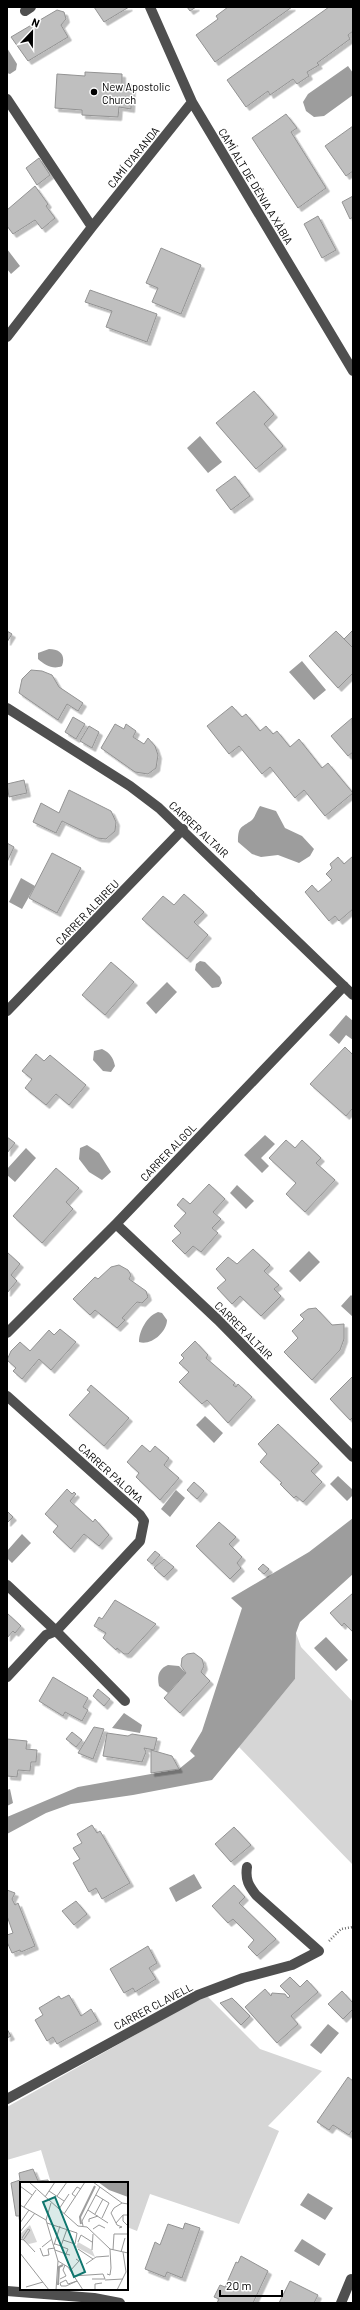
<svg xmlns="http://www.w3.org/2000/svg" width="360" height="2310" viewBox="0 0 360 2310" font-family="Barlow,sans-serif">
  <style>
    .green { fill: #d6d6d6 }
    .water { fill: #9d9d9d }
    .building { fill: #bfbfbf; stroke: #939393; filter: url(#shadow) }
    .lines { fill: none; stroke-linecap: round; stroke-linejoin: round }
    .path { stroke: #717171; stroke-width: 2.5; stroke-dasharray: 1 2; stroke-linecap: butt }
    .minor { stroke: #4f4f4f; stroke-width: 10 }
    .poi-dot { fill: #000; stroke: #fff; stroke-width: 1.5 }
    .labels { text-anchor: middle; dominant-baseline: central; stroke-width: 3; stroke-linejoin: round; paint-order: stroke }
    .poi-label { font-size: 11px; fill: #000; stroke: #fff; text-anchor: start }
    .street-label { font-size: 11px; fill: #000; stroke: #fff }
    .inset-river { fill: none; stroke: #9d9d9d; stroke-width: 2 }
    .inset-road { fill: none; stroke: #999; stroke-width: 1 }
    .view { fill: #0f766e; fill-opacity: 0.15; stroke: #0f766e; stroke-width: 2 }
    .inset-edge { fill: none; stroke: #000; stroke-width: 2 }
  </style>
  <defs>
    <filter id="shadow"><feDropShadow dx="3.5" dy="3.5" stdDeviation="0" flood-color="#0004"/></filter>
  </defs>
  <rect width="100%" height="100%" fill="#fff"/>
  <path class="green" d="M296,1633L301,1647L353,1702V1865L239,1747L295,1679Z
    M206,1995L260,2049L322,2071L268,2126L279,2131L239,2224L150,2194L137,2231L127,2227V2183H51L41,2150L7,2160V2107Z"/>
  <path class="water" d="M7,48L17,64L16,70L10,74L7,73Z
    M348,66L353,73V95L324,116L314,117L306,111L303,102L308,94Z
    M7,249L20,266L11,274L7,269Z
    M200,436L222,462L208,473L187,448Z
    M49,649C60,649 66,655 62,666C53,670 45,665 38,659V653Z
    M302,661L326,690L314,700L289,672Z
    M260,806L276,811L285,828L302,836L314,849L310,856L299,863L278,855L261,857L252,854L238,842C238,826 241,828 252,820C255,817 257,810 260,806Z
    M21,878L35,886L22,909L9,902Z
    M200,961L205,962L220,977L222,983L219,987L212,988L195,970L196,964Z
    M167,982L177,992L156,1014L146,1003Z
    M346,1015L353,1021V1040L346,1035L339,1044L329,1035Z
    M102,1049C110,1053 113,1057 115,1066L111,1072L103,1071L93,1060L94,1051Z
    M265,1135L275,1144L261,1158L269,1166L262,1173L244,1155Z
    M87,1145L99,1153L111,1172L102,1180L89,1172L79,1159L80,1148Z
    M26,1148L36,1158L15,1182L7,1175V1169Z
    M237,1185L254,1201L246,1209L230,1193Z
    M309,1251L320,1262L300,1282L289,1271Z
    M351,1295L353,1297V1317L341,1306Z
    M158,1312L162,1313L167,1320C167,1332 151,1346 139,1342C139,1331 147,1316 158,1312Z
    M205,1416L223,1433L214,1443L196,1425Z
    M338,1476L353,1490V1495L347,1501L330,1484Z
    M176,1490L185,1498L170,1517L161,1509Z
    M353,1518V1574L300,1622L296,1633L295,1679L212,1780L133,1795L71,1804L46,1813L7,1834V1817L78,1787L179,1769L195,1756L190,1751L202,1731L242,1608L231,1598L309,1552Z
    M22,1534L31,1543L12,1563L7,1558V1551Z
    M326,1637L348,1660L336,1671L314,1648Z
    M168,1665L179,1666L186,1673L168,1693L159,1686C157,1677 158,1669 168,1665Z
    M124,1713L142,1725L140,1733L112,1728Z
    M10,1789L13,1803L7,1806V1790Z
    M194,1874L202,1888L176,1902L169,1888Z
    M328,2024L339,2033L321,2054L310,2045Z
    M308,2193L333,2208L325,2220L300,2205Z
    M302,2239L326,2254L319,2266L294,2251Z"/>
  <path class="building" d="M94,7H129L104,22Z
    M187,7H196L190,11Z
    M228,7H292L215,62L196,35L218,19L216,16Z
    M329,7H353V31L348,35L350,39L317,63L319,65L307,72L309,76L297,84L293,79L270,95L268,91L246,107L227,80Z
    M57,10L64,12L66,19L61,25L68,37L28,61L11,37Z
    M85,72L122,74V86L132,85L131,109L119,107L118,117L82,115V110L55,108L57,74L85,76Z
    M286,114L297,128L291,132L326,188L298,208L252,138Z
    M353,126V171L346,176L325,146Z
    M39,158L50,175L37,185L26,168Z
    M35,186L48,204L46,206L55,218L42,229L35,220L13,234L7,226V210Z
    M353,196V217L350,219L342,202Z
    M318,216L336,250L322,258L304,224Z
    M161,248L201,265L181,314L152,302L158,288L146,283Z
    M90,290L157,314L147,342L106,327L112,311L85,302Z
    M254,391L274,414L264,424L283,446L256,469L216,423Z
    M235,476L250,496L231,510L216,490Z
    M353,630V648L344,639Z
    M7,631L12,634L7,642Z
    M336,631L353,648V673L338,688L309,656Z
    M31,670L42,671L52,675L59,687L83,703L78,711L67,704L58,720L19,693L22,679Z
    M232,706L242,717L246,714L260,731L266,726L273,734L277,731L290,747L299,739L322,768L328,763L353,793L325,816L304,790L295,798L270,767L262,774L239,746L229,754L207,726Z
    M73,717L85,724L76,739L65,732Z
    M352,718L353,752L348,756L331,736Z
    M115,724L124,729L126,724L136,731L133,737L144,744L148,738L155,746L158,755L156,768L148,774L135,772L101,748Z
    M89,726L99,732L92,748L80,741Z
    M24,780L27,793L9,797L7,784Z
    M69,790L111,811L116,822L115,831L106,839L97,838L62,821L56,833L33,822L41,803L59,813Z
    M7,843L14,847L7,862Z
    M52,853L81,868L57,913L29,898Z
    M353,856V909L339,921L335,916L329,921L305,892L312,885L318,892L332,880L326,874L332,868L330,864L338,857L344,864Z
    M184,894L204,912L194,922L208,935L187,959L142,919L163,896L174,905Z
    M111,962L134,982L105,1015L82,995Z
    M345,1047L353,1055V1108L346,1116L310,1084Z
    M36,1054L44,1061L50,1055L86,1085L69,1105L56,1094L46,1105L25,1088L32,1079L22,1071Z
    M7,1137L15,1143L7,1153Z
    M286,1140L295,1148L302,1140L321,1158L316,1163L335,1180L305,1212L286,1194L296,1183L269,1158Z
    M56,1168L79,1188L66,1202L73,1209L42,1243L13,1216Z
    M209,1184L225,1199L213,1212L221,1219L212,1228L218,1233L201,1252L193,1246L185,1254L172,1241L181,1233L174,1226L186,1213L177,1205L183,1198L190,1204Z
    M253,1249L270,1265L264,1271L279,1285L274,1289L281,1296L261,1316L240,1296L232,1304L217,1288L226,1280L216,1269L228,1257L237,1264Z
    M7,1252L20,1264L11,1275L17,1281L7,1293Z
    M119,1265L128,1270L131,1275L129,1279L146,1291L148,1297L142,1303L137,1302L122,1318L125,1320L117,1328L95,1310L90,1315L73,1299L95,1277L98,1279L111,1267Z
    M316,1308L332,1325L344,1324V1339L340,1350L312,1380L284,1352L298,1338L292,1331L304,1319L300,1315L308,1309Z
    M60,1329L76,1342L51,1370L39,1359L22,1379L13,1371L16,1368L7,1360L11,1351L20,1342L30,1351L49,1330L54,1335Z
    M195,1341L208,1355L206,1358L235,1383L233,1385L236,1387L238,1384L252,1397L228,1423L207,1400L202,1404L179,1382L189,1372L179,1363L184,1358L181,1355Z
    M353,1376V1417L350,1420L330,1399Z
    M91,1385L129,1418L104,1446L69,1415L90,1392L87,1390Z
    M278,1424L319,1463L311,1471L322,1482L303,1502L296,1496L294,1498L280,1484L282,1483L260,1462L267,1454L258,1444Z
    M142,1445L150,1452L155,1446L169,1458L164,1465L179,1478L160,1500L136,1477L139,1473L127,1462Z
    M194,1482L204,1491L197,1499L187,1490Z
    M67,1489L72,1494L74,1492L76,1494L70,1501L93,1522L95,1519L109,1535L99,1546L84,1534L71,1549L53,1532L58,1526L45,1514Z
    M7,1511L13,1517L7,1523Z
    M219,1522L236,1537L229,1544L242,1557L237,1563L241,1568L230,1579L196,1546Z
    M155,1551L160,1555L152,1564L147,1560Z
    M164,1559L174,1567L164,1577L154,1568Z
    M263,1564L269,1569L264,1574L258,1569Z
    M353,1593V1632L344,1623L342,1626L330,1613Z
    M115,1600L156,1624L128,1654H124L117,1648L116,1650L103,1638L106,1633L94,1626L99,1617L102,1619Z
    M7,1613L21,1626L15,1633L13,1631L7,1638Z
    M194,1653L202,1659L204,1666L201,1672L210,1681L180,1713L164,1698L186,1673L181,1666L182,1658L187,1654Z
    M53,1677L88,1698L83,1707L88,1710L82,1721L65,1712L63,1716L39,1701Z
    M98,1689L110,1699L104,1706L93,1696Z
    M94,1727L104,1729L93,1759L78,1753Z
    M72,1732L82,1740L76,1747L66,1739Z
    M107,1733L128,1736L132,1734L157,1738L154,1750L144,1748L146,1752L142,1762L103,1756Z
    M7,1739L27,1741L26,1749L37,1750L36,1762H31L30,1771L18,1770L17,1777L7,1776Z
    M151,1750L172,1756L179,1769L151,1773Z
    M92,1825L97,1833L100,1831L130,1883L102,1899L96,1888L89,1892L73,1863L80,1859L73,1848L82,1843L77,1834Z
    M234,1827L251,1845L231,1862L215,1844Z
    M234,1885L245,1897L239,1903L276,1939L257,1956L248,1947L254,1940L233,1919L228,1923L212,1906Z
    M7,1890L15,1893L12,1899L15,1905L18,1903L35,1946L21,1952L20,1950L12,1953L7,1942V1935L13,1933L7,1916Z
    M76,1901L87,1914L74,1925L62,1911Z
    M148,1946L157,1963L149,1968L156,1979L135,1992L133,1988L124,1993L110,1969Z
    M290,1977L300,1987L307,1980L318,1992L291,2016L298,2024L277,2043L245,2007L265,1989L271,1996L272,1993L285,1994L288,1998L290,1996L280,1986Z
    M342,1991L353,2003V2009L343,2019L328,2004Z
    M69,1995L81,2016L91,2009L98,2021L57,2044L53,2037L47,2041L35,2020L43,2015L39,2008L59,1996L61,1999Z
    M232,1998L250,2016L241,2025L220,2003Z
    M7,2029L11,2036L7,2038Z
    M348,2077L353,2081V2129L349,2135L333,2125L329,2130L317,2122Z
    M33,2169L38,2181L48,2180L49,2183H21V2216H16L11,2183L20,2180L19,2173Z
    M185,2223L200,2228L182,2278L167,2272L165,2277L145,2269L155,2242L160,2245L168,2224L183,2229Z
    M241,2256L268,2271L253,2303H217L219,2299L214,2297L220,2285L225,2287L236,2262L238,2263Z
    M290,2281L318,2295L314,2303H279Z"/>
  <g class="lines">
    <path class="path" d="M329,1941L341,1929L353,1927"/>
    <path class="minor" d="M150,7L192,102L353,371
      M25,11L31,7
      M7,99L92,227
      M7,337L92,227L192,102
      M7,708L130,786L159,808L353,995
      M7,1011L183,829
      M116,1224L218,1320L353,1457
      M7,1333L116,1224L344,986
      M7,1396L140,1515L144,1521L140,1541L56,1631L125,1701
      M7,1585L56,1631L46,1635L7,1677
      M7,2099L198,1995L243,1978L292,1965L319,1951L256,1895C249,1886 245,1880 247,1867
      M7,2291L94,2298L120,2303
      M341,2303L351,2279"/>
  </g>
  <circle class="poi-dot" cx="94" cy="92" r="4"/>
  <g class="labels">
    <g class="poi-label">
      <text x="102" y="86">New Apostolic<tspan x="102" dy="13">Church</tspan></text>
    </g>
    <g class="street-label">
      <text transform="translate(133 157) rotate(-51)">CAMÍ D'ARANDA</text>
      <text transform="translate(256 186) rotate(59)">CAMÍ ALT DE DÉNIA A XÀBIA</text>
      <text transform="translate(199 829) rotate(43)">CARRER ALTAIR</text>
      <text transform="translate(87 912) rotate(-46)">CARRER ALBIREU</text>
      <text transform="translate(168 1152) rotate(-46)">CARRER ALGOL</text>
      <text transform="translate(244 1330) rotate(45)">CARRER ALTAIR</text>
      <text transform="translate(111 1473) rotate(42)">CARRER PALOMA</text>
      <text transform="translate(153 2006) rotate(-28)">CARRER CLAVELL</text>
    </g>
  </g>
  <g transform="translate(20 2182)">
    <rect width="108" height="108" fill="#fff"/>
    <path d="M10,43L17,60L9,62L0,57V52ZM58,60L72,68L75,75L56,65Z" fill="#d6d6d6"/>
    <path d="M78,0H108V15L89,8Z" fill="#9d9d9d"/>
    <path class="inset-river" d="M61,42L60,35L75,4M38,103L39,85L43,83"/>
    <path class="inset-road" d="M9,0L58,44L67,45L90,67L108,71M73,0L102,21L108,22M0,4L12,13M29,9L44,19M76,13L89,21L82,36M37,14L47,0M25,15L35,0M56,15L52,12L57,5L61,7M0,23L26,38L38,79L36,108M4,25L16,8M39,27L49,12M68,28L88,41M44,32L65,0M75,32L83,17M103,33V39L108,44M26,38L31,21M69,40V37L78,34M0,41L9,28M27,41L57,51L55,62L43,58M96,41L103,33H108M63,44L62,39L80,5M99,46L102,45L97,43L91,31L94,26L102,21M73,47L79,43L85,46M0,50L15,31M2,56L8,47L10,48L4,57M0,58L3,57L15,70M58,60L61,53L72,60M35,62L41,64L47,47M34,63L40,44M40,64L48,67L46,72L50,73M22,65L32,57M20,66L23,74L29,73L28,67L35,66M58,67L73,77M35,68L46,72L45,74M72,68L73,52M93,68L94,52H108M101,70L105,56M0,71L29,108M38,79L48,85L63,108M66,82L76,75L89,74M50,89L59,79L56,77M87,92L90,93L91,86L90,67M53,94L83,92L85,97M40,97L46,94L43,88L45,83M72,97H85M46,98L48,102L57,99L46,104H41L40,101ZM85,98L103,97M6,105L23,100M75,108V102L82,101M97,108L106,90L103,70"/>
    <path class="view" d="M35,15L65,90L54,95L23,20Z"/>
    <rect width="108" height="108" class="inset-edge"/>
  </g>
  <rect width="360" height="2310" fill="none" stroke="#000000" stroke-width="16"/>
  <g transform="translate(32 32) rotate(22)" stroke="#ffffff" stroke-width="3" paint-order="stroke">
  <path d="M0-3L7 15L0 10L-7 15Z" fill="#000000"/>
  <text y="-6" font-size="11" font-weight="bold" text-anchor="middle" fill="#000000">N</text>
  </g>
  <path d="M220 2290v6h62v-6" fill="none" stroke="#000000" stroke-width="2"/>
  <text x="226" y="2290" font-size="12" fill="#000000" stroke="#ffffff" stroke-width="3" paint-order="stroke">20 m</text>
</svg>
